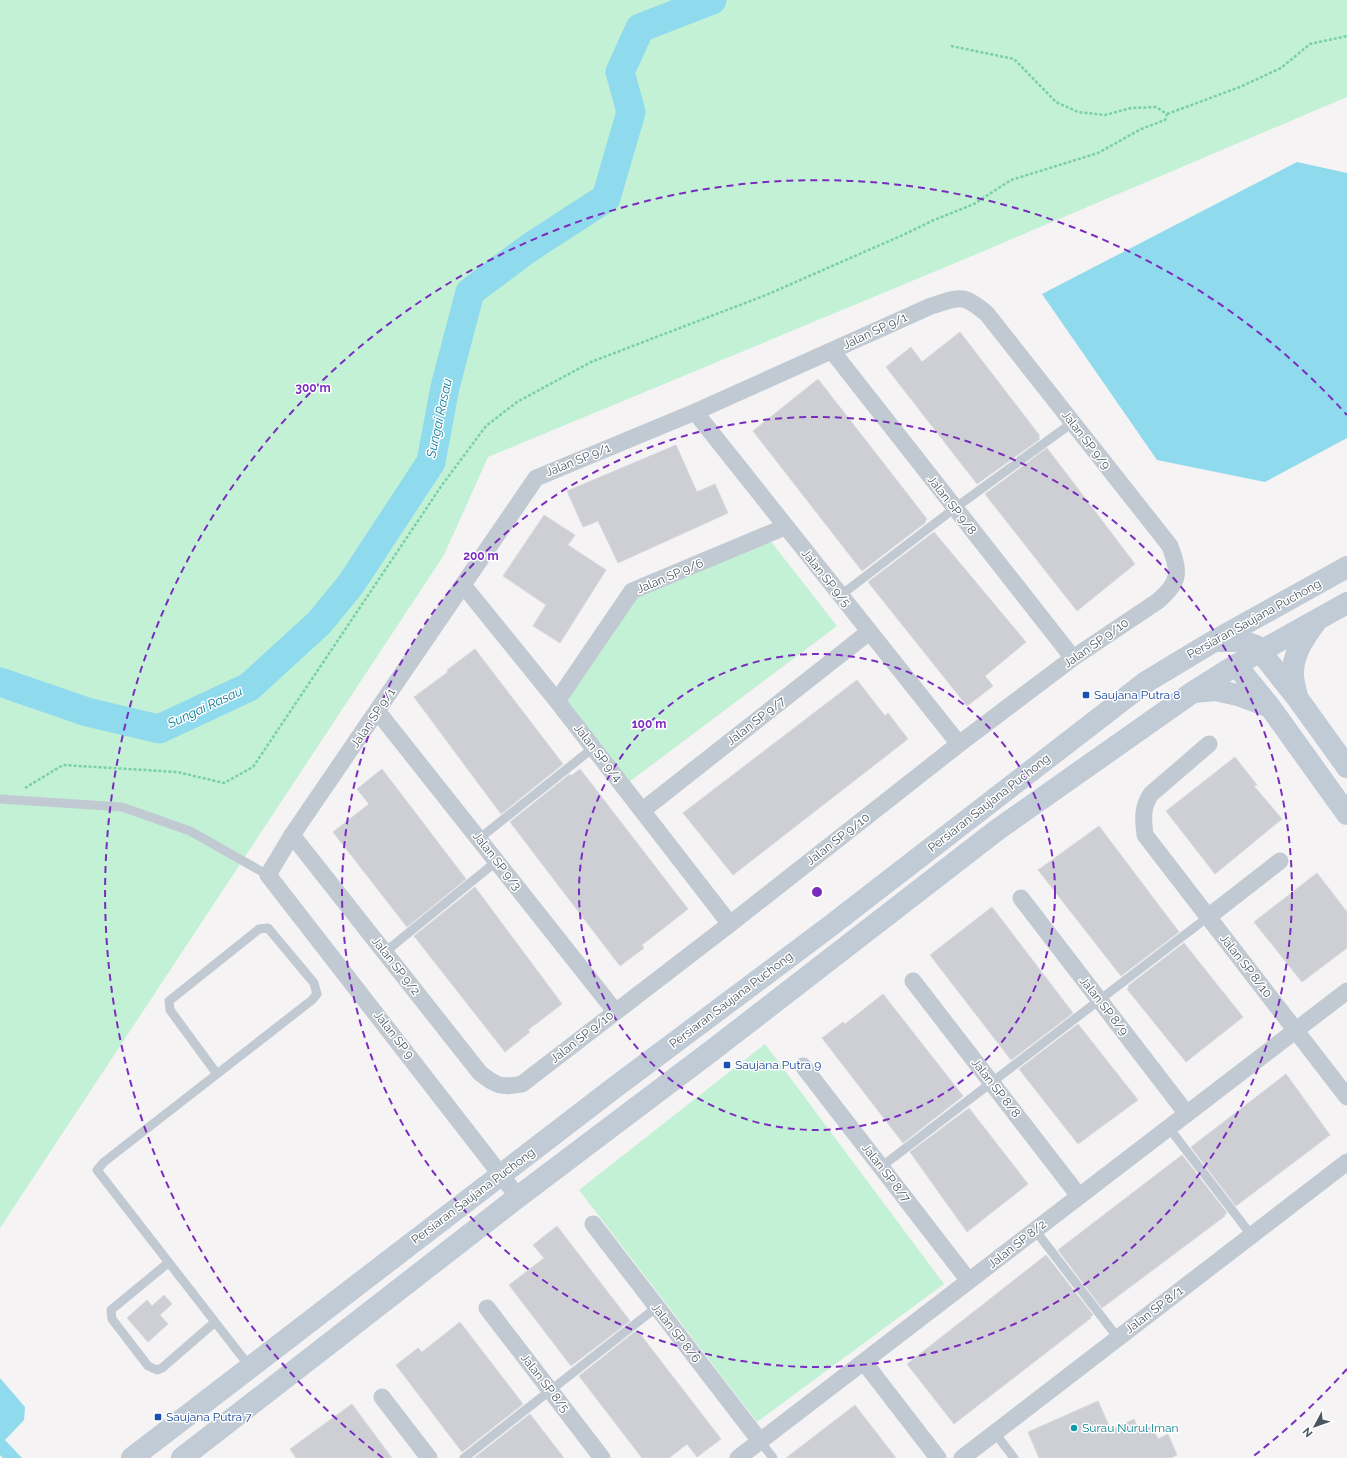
<svg xmlns="http://www.w3.org/2000/svg" width="1347" height="1458" viewBox="0 0 1347 1458" font-family="Raleway,sans-serif">
  <style>
    .green { fill: #c3f1d5 }
    .water { fill: #90daee }
    .lines { fill: none; stroke-linecap: round; stroke-linejoin: round }
    .river { stroke: #90daee; stroke-width: 29 }
    .building { fill: #cdcfd5; stroke: #d7d9de }
    .path { stroke: #7ad0a6; stroke-width: 2.5; stroke-dasharray: 3 2; stroke-linecap: butt }
    .lane { stroke: #c1cad2; stroke-width: 9 }
    .street { stroke: #c1cad2; stroke-width: 17 }
    .secondary { stroke: #c1cbd6; stroke-width: 22 }
    .ring { fill: none; stroke: #7b2cbf; stroke-width: 2; stroke-dasharray: 7 5 }
    .transit-dot { fill: #1a4fb4; stroke: #fff; stroke-width: 1.5 }
    .culture-dot { fill: #0f9aa8; stroke: #fff; stroke-width: 1.5 }
    .labels { text-anchor: middle; dominant-baseline: central; stroke-width: 3; stroke-linejoin: round; paint-order: stroke }
    .street-label { font-size: 12px; fill: #4a5661; stroke: #fff }
    .transit-label { font-size: 12px; fill: #164399; stroke: #fff; text-anchor: start }
    .culture-label { font-size: 12px; fill: #0d838f; stroke: #fff; text-anchor: start }
    .water-label { font-size: 13px; font-style: italic; fill: #0c7c9b; stroke: #fff }
    .centre { fill: #7b2cbf; stroke: #fff; stroke-width: 2 }
    .ring-label { font-size: 12px; text-anchor: middle; font-weight: bold; fill: #7b2cbf; stroke: #fff; stroke-width: 3; stroke-linejoin: round; paint-order: stroke }
  </style>
  <rect width="100%" height="100%" fill="#f5f3f3"/>
  <path class="green" d="M0,0H1347V97L972,256L488,457L444,555L0,1228Z
    M769,539L837,626L625,785L562,701L631,599Z
    M765,1044L944,1284L757,1422L579,1190Z"/>
  <path class="water" d="M1297,162L1347,173V438L1265,482L1157,460L1042,294Z
    M0,1378L25,1407L24,1420L5,1440L22,1458H3L0,1455Z"/>
  <g class="lines">
    <path class="river" d="M0,682L87,712L159,729L249,687L319,623L351,584L431,462L445,387L470,292L529,248L606,198L631,112L620,72L640,28L712,0"/>
  </g>
  <path class="building" d="M960,332L1040,436L1038,437L1040,439L977,484L886,367L911,347L922,362Z
    M818,379L927,519L925,521L926,522L862,571L753,431Z
    M676,445L697,492L715,484L728,513L618,563L598,521L583,527L567,491Z
    M1047,448L1135,564L1077,611L985,494Z
    M544,515L575,535L568,545L606,570L560,643L533,626L546,605L503,576Z
    M934,532L1026,642L985,676L993,686L967,706L868,582Z
    M475,649L563,764L501,814L414,697L448,672L447,670Z
    M857,680L885,716L888,713L908,739L733,875L683,813Z
    M1235,757L1257,785L1254,786L1282,819L1215,874L1166,811Z
    M382,769L466,879L407,927L333,832L369,804L357,789Z
    M580,769L688,909L642,945L644,948L620,966L510,822L570,774L571,776Z
    M1099,826L1179,932L1121,976L1038,870Z
    M1317,873L1347,912V948L1302,982L1254,922Z
    M475,887L562,1004L528,1030L530,1032L505,1052L414,936Z
    M992,907L1073,1013L1011,1060L930,955Z
    M1184,943L1243,1017L1186,1062L1127,989L1129,987L1128,986Z
    M883,994L963,1096L903,1143L822,1038L843,1022L845,1024Z
    M1078,1024L1138,1100L1078,1144L1019,1069Z
    M1286,1074L1330,1135L1236,1206L1191,1147Z
    M969,1108L1028,1184L967,1232L910,1152Z
    M1182,1155L1227,1213L1224,1215L1225,1216L1102,1308L1058,1250Z
    M557,1226L630,1321L571,1366L509,1285L544,1258L533,1245Z
    M1046,1255L1093,1315L1090,1317L1091,1318L954,1424L907,1364Z
    M164,1295L172,1304L160,1315L168,1324L148,1342L127,1318L147,1300L152,1306Z
    M460,1322L523,1404L462,1452L396,1365L418,1348L422,1352Z
    M637,1330L721,1439L697,1457L687,1444L669,1458H642L579,1376Z
    M1098,1401L1111,1430L1134,1419L1139,1431L1152,1426L1158,1439L1168,1434L1177,1455L1170,1458H1039L1028,1432Z
    M352,1404L392,1458H296L290,1449Z
    M855,1405L896,1458H786Z
    M530,1414L564,1458H474Z"/>
  <g class="lines">
    <path class="path" d="M1167,114L1240,87L1281,68L1310,44L1347,36
      M25,788L63,765L177,772L224,783L253,767L442,485L486,426L517,402L591,362L766,295L903,235L934,220L974,204L1011,180L1098,153L1141,129L1165,120L1167,114L1156,107L1131,108L1105,115L1078,112L1056,102L1014,59L951,46"/>
    <path class="lane" d="M841,595L955,508L1072,423
      M0,799L122,807L190,831L268,875
      M480,838L593,748
      M385,952L497,861
      M217,1074L170,1010L169,1001L259,929L268,928L314,983L317,994L312,1000L104,1162L97,1170L250,1367
      M1169,1128L1252,1236
      M881,1167L1208,917
      M1035,1230L1118,1338
      M168,1263L111,1310L112,1319L148,1366L157,1370L162,1368L215,1322
      M995,1433L1014,1458
      M760,1441L773,1458
      M464,1458L657,1307"/>
    <path class="street" d="M832,351L1073,658
      M695,412L959,744
      M463,585L557,701L730,924
      M557,701L632,591L785,527
      M378,712L615,1011
      M1209,744L1151,794C1142,807 1143,819 1145,835L1347,1097
      M643,810L869,632
      M292,835L480,1073C496,1086 502,1088 522,1084L730,924L959,744L1073,658L1158,601C1180,582 1180,573 1170,546L987,314C963,293 960,297 931,306L695,412L536,478L292,835L268,875L518,1197
      M1021,898L1187,1114
      M1208,917L1280,861
      M913,981L1079,1196
      M803,1066L969,1281
      M593,1224L760,1441
      M487,1308L602,1458
      M864,1362L938,1458
      M382,1397L429,1458
      M738,1458L1347,991
      M962,1458L1347,1162"/>
    <path class="secondary" d="M1214,641H1241L1256,646L1298,699L1347,767
      M1236,665L1270,707L1347,814
      M1194,692L1215,690L1238,695L1270,707
      M1297,697C1296,690 1293,682 1293,675C1292,655 1304,638 1315,623
      M132,1458L614,1088L829,927L1146,682L1214,641L1347,567
      M182,1458L518,1197L714,1049L997,830L1193,692L1236,665L1347,603"/>
  </g>
  <g class="ring">
    <circle cx="817" cy="892" r="238"/>
    <circle cx="817" cy="892" r="475"/>
    <path d="M1347 1369A713 713 0 0 1 1251 1458M383 1458A713 713 0 1 1 1347 415"/>
  </g>
  <g class="transit-dot">
    <rect x="1082" y="691" width="8" height="8" rx="2"/>
    <rect x="723" y="1061" width="8" height="8" rx="2"/>
    <rect x="154" y="1413" width="8" height="8" rx="2"/>
  </g>
  <circle class="culture-dot" cx="1074" cy="1428" r="4"/>
  <g class="labels">
    <g class="street-label">
      <text transform="translate(875 331) rotate(-25)">Jalan SP 9/1</text>
      <text transform="translate(1086 440) rotate(52)">Jalan SP 9/9</text>
      <text transform="translate(578 460) rotate(-22)">Jalan SP 9/1</text>
      <text transform="translate(952 505) rotate(52)">Jalan SP 9/8</text>
      <text transform="translate(670 576) rotate(-23)">Jalan SP 9/6</text>
      <text transform="translate(826 578) rotate(51)">Jalan SP 9/5</text>
      <text transform="translate(1254 619) rotate(-29)">Persiaran Saujana Puchong</text>
      <text transform="translate(1096 643) rotate(-35)">Jalan SP 9/10</text>
      <text transform="translate(373 718) rotate(-56)">Jalan SP 9/1</text>
      <text transform="translate(756 721) rotate(-38)">Jalan SP 9/7</text>
      <text transform="translate(598 753) rotate(52)">Jalan SP 9/4</text>
      <text transform="translate(989 803) rotate(-38)">Persiaran Saujana Puchong</text>
      <text transform="translate(838 839) rotate(-38)">Jalan SP 9/10</text>
      <text transform="translate(497 861) rotate(52)">Jalan SP 9/3</text>
      <text transform="translate(396 966) rotate(52)">Jalan SP 9/2</text>
      <text transform="translate(1246 966) rotate(52)">Jalan SP 8/10</text>
      <text transform="translate(731 1000) rotate(-37)">Persiaran Saujana Puchong</text>
      <text transform="translate(1104 1006) rotate(52)">Jalan SP 8/9</text>
      <text transform="translate(394 1035) rotate(52)">Jalan SP 9</text>
      <text transform="translate(582 1037) rotate(-38)">Jalan SP 9/10</text>
      <text transform="translate(996 1088) rotate(52)">Jalan SP 8/8</text>
      <text transform="translate(886 1173) rotate(52)">Jalan SP 8/7</text>
      <text transform="translate(473 1196) rotate(-37)">Persiaran Saujana Puchong</text>
      <text transform="translate(1017 1244) rotate(-38)">Jalan SP 8/2</text>
      <text transform="translate(1154 1310) rotate(-37)">Jalan SP 8/1</text>
      <text transform="translate(676 1333) rotate(52)">Jalan SP 8/6</text>
      <text transform="translate(545 1383) rotate(52)">Jalan SP 8/5</text>
    </g>
    <g class="transit-label">
      <text x="1094" y="695">Saujana Putra 8</text>
      <text x="735" y="1065">Saujana Putra 9</text>
      <text x="166" y="1417">Saujana Putra 7</text>
    </g>
    <g class="culture-label">
      <text x="1082" y="1428">Surau Nurul Iman</text>
    </g>
    <g class="water-label">
      <text transform="translate(439 418) rotate(-78)">Sungai Rasau</text>
      <text transform="translate(205 707) rotate(-25)">Sungai Rasau</text>
    </g>
  </g>
  <circle cx="817" cy="892" r="6" class="centre"/>
  <g class="ring-label">
    <text x="313" y="392">300 m</text>
    <text x="481" y="560">200 m</text>
    <text x="649" y="728">100 m</text>
  </g>
  <g transform="translate(1315 1426) rotate(229)" stroke="#ffffff" stroke-width="3" paint-order="stroke">
  <path d="M0-3L7 15L0 10L-7 15Z" fill="#4a5661"/>
  <text y="-6" font-size="11" font-weight="bold" text-anchor="middle" fill="#4a5661">N</text>
  </g>
</svg>
